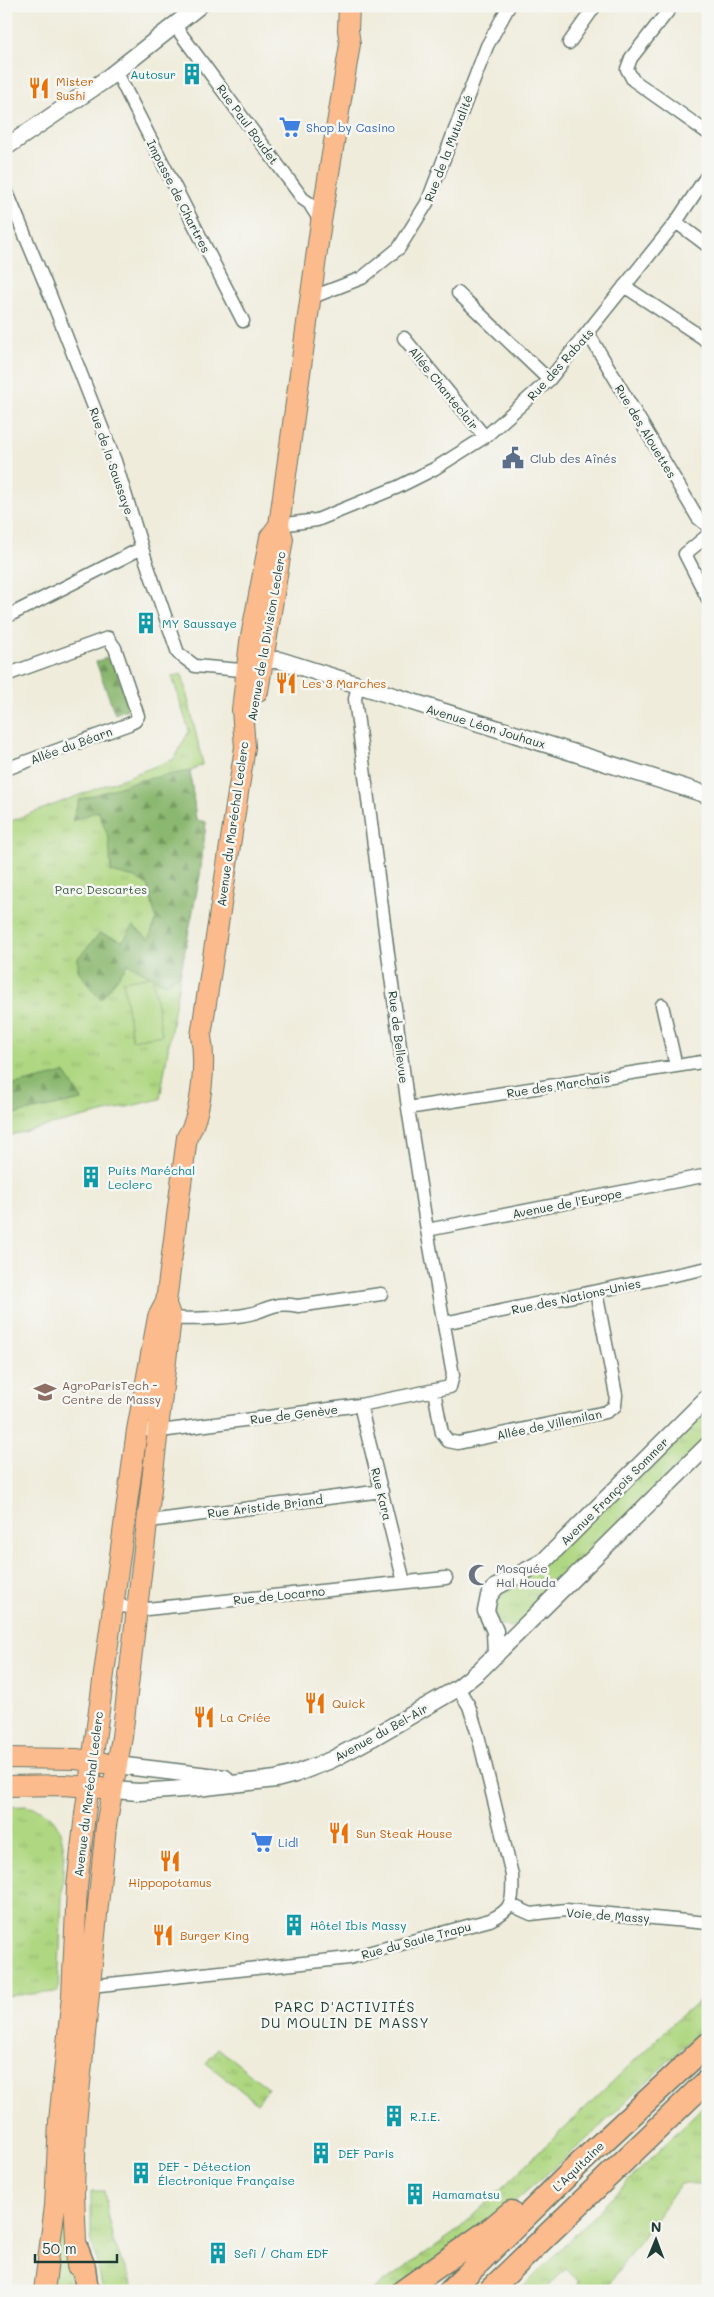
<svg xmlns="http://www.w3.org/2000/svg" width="714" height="2297" viewBox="0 0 714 2297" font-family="Mali,sans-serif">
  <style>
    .grass { fill: url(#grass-tufts); stroke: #678a5a }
    .forest { fill: url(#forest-firs); stroke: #557a52 }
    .pitch { fill: #afd781; stroke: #678a5a }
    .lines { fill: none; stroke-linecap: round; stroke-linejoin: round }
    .minor-casing { stroke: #687a6e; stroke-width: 15 }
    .tertiary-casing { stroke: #687a6e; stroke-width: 19 }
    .primary-casing { stroke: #687a6e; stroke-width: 22 }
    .motorway-casing { stroke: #687a6e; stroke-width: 25 }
    .minor { stroke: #fff; stroke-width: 12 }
    .tertiary { stroke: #fff; stroke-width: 16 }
    .primary { stroke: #fbbb8c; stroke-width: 20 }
    .motorway { stroke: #fbbb8c; stroke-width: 22 }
    .labels { text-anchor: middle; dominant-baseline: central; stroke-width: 5; stroke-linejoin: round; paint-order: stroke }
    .culture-label { font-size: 12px; fill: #0d838f; stroke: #f6f6f2; text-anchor: start }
    .food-label { font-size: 12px; fill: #c56008; stroke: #f6f6f2; text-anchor: start }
    .street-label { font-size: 12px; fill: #1f3d34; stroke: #f6f6f2 }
    .shop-label { font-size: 12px; fill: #366cbe; stroke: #f6f6f2; text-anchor: start }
    .service-label { font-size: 12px; fill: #4e5e75; stroke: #f6f6f2; text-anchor: start }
    .park-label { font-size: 12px; fill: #3c5c43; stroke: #f6f6f2 }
    .education-label { font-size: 12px; fill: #785e54; stroke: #f6f6f2; text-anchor: start }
    .worship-label { font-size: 12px; fill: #5b616d; stroke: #f6f6f2; text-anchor: start }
    .neighbourhood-label { font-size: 14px; letter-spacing: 1px; fill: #1f3d34; stroke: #f6f6f2 }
  </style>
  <defs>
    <pattern id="grass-tufts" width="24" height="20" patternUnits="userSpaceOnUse" patternTransform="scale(1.25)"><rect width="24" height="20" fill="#afd781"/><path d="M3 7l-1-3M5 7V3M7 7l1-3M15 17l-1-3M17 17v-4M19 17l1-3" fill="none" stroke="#96b970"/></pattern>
    <pattern id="forest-firs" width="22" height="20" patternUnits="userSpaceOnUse" patternTransform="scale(1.25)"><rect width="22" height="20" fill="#8bb86f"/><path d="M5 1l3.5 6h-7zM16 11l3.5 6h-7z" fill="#71975c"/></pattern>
  </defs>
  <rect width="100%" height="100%" fill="#f6f6f2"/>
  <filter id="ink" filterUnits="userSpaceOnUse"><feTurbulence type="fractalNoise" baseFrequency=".02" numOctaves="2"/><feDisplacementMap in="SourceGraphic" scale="10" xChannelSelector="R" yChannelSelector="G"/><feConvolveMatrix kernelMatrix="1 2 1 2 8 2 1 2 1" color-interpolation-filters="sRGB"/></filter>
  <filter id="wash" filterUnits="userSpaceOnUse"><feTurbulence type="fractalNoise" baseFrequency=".0096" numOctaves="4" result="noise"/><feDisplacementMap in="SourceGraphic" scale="20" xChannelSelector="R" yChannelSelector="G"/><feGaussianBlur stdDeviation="1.12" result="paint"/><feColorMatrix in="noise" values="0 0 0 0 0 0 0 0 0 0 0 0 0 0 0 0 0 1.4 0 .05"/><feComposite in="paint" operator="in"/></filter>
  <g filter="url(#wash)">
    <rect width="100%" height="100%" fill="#efecdb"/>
    <path class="grass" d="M182,674L203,764L190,771L196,820L206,822L200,875L180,975L160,1099L6,1136V823L174,759L189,731L172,676Z
      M706,1408L708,1412V1436L518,1625L510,1627L498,1624L492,1602L494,1598Z
      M26,1806C53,1812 60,1823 64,1850L58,1992L6,1996V1807Z
      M708,1993V2023L587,2139L500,2214L392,2291H371L457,2231L682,2015Z
      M218,2048L268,2088L257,2103L206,2063Z
      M708,2101V2184H680L604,2291H576L578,2281L566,2269L543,2291H519Z
      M91,2191H104L113,2241L135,2291H103L91,2237Z
      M65,2193L71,2291H52Z"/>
    <path class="forest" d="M111,656L130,708L115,714L96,662Z
      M190,771L196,820L206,822L200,875L180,975L165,984L128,964L101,999L93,991L78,970V958L100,933L123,941L133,926L149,939L156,919L148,886L135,878L111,872L109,839L98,811L72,821L79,800L141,780Z
      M65,1073L82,1100L6,1116V1087Z"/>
    <path class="pitch" d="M152,976L162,1035L132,1040L123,981Z"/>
  </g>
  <g filter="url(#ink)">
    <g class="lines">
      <g class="minor-casing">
        <path id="minor" d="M672,6L631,58L627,69L633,80L708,133
          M175,26L303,199L309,203L321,222
          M569,43L595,6
          M116,71L243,321
          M6,190L50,295L115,461L146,561L178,653L195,666L252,671
          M676,222L708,246
          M624,286L703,338L708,343
          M458,293L549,380
          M310,298L362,278L399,248L427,203L487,46L509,6
          M588,333L698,518L708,526
          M404,338L485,437
          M279,525L317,520L398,487L434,469L485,437L549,380L676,222L708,174
          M708,535L685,554L708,599
          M6,617L142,548
          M6,675L108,638L115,648L138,716L135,721L129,724L6,769
          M662,1005L676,1066
          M408,1108L708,1061
          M427,1230L708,1175
          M171,1318C189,1320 240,1318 257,1312C273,1306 280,1302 298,1306L381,1294
          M444,1323L708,1268
          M434,1391L442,1433L448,1441L458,1443L606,1412L615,1406L616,1395L596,1292
          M360,1405L404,1582
          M137,1430H168L360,1405L450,1387L453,1375L427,1230L408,1108L355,699L358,685
          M147,1518L157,1520L382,1491
          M113,1605L147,1609L446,1578
          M511,1905L531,1914L566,1910L708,1923
          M91,1986L349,1958L490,1920C514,1909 513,1900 512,1875L478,1735L469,1706L458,1688"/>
      </g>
      <g class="tertiary-casing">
        <path id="tertiary" d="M6,147L105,80L199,6
          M264,660H279L708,795
          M496,1655L495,1631L486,1611L489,1596L496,1587L544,1561L708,1397
          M117,1765L225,1778
          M113,1790L139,1792L197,1788L276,1779L295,1774L331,1760L372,1738L458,1688L479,1671L708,1445"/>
      </g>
      <g class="primary-casing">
        <path id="primary" d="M258,691L283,539L279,525L321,222L350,44L348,30L349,6
          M6,1758L76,1759L104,1763
          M6,1786L64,1785L101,1788
          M77,2266L74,2194L76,2123L106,1826L122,1737L171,1318L167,1307
          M44,2291L55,2206L59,2121L72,1996L77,1887L85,1814L137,1430L158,1317L166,1302L187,1137C202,1114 206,1063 201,1036L245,747L242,710L250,642L270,537L279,525"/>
      </g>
      <g class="motorway-casing">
        <path id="motorway" d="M77,2249L84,2267L87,2291
          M403,2291L492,2228L511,2212
          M450,2291L577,2166L708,2044
          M489,2291L708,2080"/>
      </g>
      <use href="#minor" class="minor"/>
      <use href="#tertiary" class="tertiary"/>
      <use href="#primary" class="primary"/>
      <use href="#motorway" class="motorway"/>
    </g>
  </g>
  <defs>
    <g id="building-bare" transform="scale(1.725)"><path d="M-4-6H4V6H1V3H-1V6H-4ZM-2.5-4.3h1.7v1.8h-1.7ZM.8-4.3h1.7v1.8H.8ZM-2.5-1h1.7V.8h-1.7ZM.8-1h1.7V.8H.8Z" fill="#0f9aa8" stroke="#f6f6f2" stroke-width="2.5" paint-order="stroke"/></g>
    <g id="restaurant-bare" transform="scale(1.725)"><path d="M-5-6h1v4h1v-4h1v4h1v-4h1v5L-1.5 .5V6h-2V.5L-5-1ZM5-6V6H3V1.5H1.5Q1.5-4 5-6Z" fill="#e8710a" stroke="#f6f6f2" stroke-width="2.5" paint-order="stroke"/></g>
    <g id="supermarket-bare" transform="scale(1.725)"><path d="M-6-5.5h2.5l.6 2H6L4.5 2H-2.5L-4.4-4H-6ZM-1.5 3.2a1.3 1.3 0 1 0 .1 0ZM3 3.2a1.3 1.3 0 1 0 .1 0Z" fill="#3f7fe0" stroke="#f6f6f2" stroke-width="2.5" paint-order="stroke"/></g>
    <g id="civic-bare" transform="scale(1.725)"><path d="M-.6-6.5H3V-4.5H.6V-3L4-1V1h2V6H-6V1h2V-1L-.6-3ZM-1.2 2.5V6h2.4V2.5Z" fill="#5c6f8a" stroke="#f6f6f2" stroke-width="2.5" paint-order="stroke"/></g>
    <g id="university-bare" transform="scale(1.725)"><path d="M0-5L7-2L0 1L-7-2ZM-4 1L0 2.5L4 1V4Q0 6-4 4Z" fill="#8d6e63" stroke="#f6f6f2" stroke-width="2.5" paint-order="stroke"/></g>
    <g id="mosque-bare" transform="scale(1.725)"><path d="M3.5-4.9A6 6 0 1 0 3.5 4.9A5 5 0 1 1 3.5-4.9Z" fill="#6b7280" stroke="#f6f6f2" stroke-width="2.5" paint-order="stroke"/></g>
  </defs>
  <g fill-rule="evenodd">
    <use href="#building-bare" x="192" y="74"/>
    <use href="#restaurant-bare" x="39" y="88"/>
    <use href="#supermarket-bare" x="290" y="127"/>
    <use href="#civic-bare" x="513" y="458"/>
    <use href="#building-bare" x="146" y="623"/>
    <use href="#restaurant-bare" x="286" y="683"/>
    <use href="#building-bare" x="91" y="1177"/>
    <use href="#university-bare" x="45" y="1392"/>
    <use href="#mosque-bare" x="479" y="1575"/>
    <use href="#restaurant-bare" x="315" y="1703"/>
    <use href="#restaurant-bare" x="204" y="1717"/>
    <use href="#restaurant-bare" x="339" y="1833"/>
    <use href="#supermarket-bare" x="262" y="1842"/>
    <use href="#restaurant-bare" x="170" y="1861"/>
    <use href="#building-bare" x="294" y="1925"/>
    <use href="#restaurant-bare" x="163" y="1935"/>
    <use href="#building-bare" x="394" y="2116"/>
    <use href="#building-bare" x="321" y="2153"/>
    <use href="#building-bare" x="141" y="2173"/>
    <use href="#building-bare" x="415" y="2194"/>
    <use href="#building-bare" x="218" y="2253"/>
  </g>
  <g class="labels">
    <g class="culture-label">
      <text x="176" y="74" text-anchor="end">Autosur</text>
      <text x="162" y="623">MY Saussaye</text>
      <text x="108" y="1170">Puits Maréchal<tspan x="108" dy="14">Leclerc</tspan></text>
      <text x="310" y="1925">Hôtel Ibis Massy</text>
      <text x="410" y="2116">R.I.E.</text>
      <text x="338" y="2153">DEF Paris</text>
      <text x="158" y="2166">DEF - Détection<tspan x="158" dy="14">Électronique Française</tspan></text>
      <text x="432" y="2194">Hamamatsu</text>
      <text x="234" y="2253">Sefi / Cham EDF</text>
    </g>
    <g class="food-label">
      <text x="56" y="81">Mister<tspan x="56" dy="14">Sushi</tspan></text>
      <text x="302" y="683">Les 3 Marches</text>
      <text x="332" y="1703">Quick</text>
      <text x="220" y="1717">La Criée</text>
      <text x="356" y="1833">Sun Steak House</text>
      <text x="170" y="1882" text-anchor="middle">Hippopotamus</text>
      <text x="180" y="1935">Burger King</text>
    </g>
    <g class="street-label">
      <text transform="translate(248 124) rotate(54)">Rue Paul Boudet</text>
      <text transform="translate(448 148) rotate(-69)">Rue de la Mutualité</text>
      <text transform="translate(179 196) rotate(63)">Impasse de Chartres</text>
      <text transform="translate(560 364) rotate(-48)">Rue des Rabats</text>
      <text transform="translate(444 388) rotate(51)">Allée Chanteclair</text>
      <text transform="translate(646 431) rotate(59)">Rue des Alouettes</text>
      <text transform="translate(112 461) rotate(71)">Rue de la Saussaye</text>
      <text transform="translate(266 636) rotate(-80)">Avenue de la Division Leclerc</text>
      <text transform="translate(486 726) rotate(17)">Avenue Léon Jouhaux</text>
      <text transform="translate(71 745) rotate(-20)">Allée du Béarn</text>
      <text transform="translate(232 824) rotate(-82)">Avenue du Maréchal Leclerc</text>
      <text transform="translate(399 1037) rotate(83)">Rue de Bellevue</text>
      <text transform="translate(558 1085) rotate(-9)">Rue des Marchais</text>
      <text transform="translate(567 1203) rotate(-11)">Avenue de l'Europe</text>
      <text transform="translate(576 1296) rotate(-12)">Rue des Nations-Unies</text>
      <text transform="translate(294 1414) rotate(-7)">Rue de Genève</text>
      <text transform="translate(549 1424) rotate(-12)">Allée de Villemilan</text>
      <text transform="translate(614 1491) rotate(-45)">Avenue François Sommer</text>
      <text transform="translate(382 1494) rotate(76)">Rue Kara</text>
      <text transform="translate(265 1506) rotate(-7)">Rue Aristide Briand</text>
      <text transform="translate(279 1595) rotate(-6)">Rue de Locarno</text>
      <text transform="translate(381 1732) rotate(-29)">Avenue du Bel-Air</text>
      <text transform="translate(88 1794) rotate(-83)">Avenue du Maréchal Leclerc</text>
      <text transform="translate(608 1915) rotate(4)">Voie de Massy</text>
      <text transform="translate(416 1940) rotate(-15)">Rue du Saule Trapu</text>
      <text transform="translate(578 2166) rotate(-44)">L'Aquitaine</text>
    </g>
    <g class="shop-label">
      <text x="306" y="127">Shop by Casino</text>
      <text x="278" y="1842">Lidl</text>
    </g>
    <g class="service-label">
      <text x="530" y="458">Club des Aînés</text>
    </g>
    <g class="park-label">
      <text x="101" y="889">Parc Descartes</text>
    </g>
    <g class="education-label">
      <text x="62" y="1385">AgroParisTech -<tspan x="62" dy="14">Centre de Massy</tspan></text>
    </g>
    <g class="worship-label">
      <text x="496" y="1568">Mosquée<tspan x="496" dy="14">Hal Houda</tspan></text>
    </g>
    <g class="neighbourhood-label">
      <text x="345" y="2006">PARC D'ACTIVITÉS<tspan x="345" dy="16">DU MOULIN DE MASSY</tspan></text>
    </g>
  </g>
  <rect width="714" height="2297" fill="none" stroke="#f6f6f2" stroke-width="25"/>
  <g transform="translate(656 2240) rotate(1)" stroke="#f6f6f2" stroke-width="4" paint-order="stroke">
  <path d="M0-4L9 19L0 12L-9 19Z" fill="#1f3d34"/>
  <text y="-8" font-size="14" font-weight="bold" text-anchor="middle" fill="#1f3d34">N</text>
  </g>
  <path d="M35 2254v8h82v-8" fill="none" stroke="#1f3d34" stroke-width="2.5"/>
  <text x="42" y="2254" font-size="15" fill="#1f3d34" stroke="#f6f6f2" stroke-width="4" paint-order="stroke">50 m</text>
</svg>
